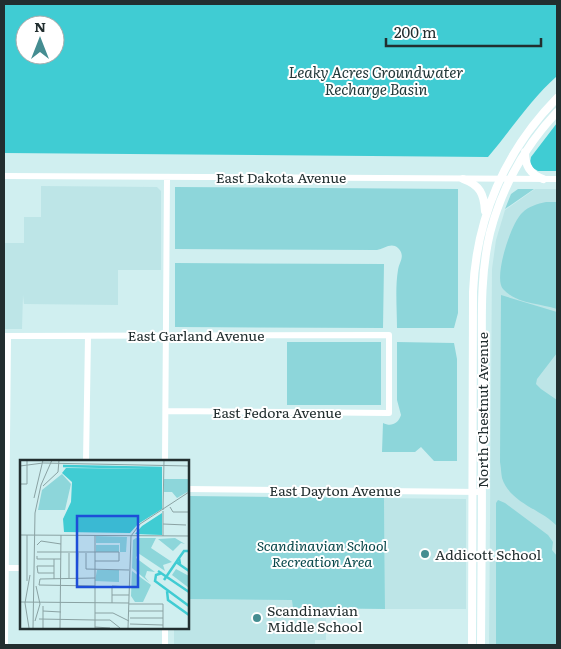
<svg xmlns="http://www.w3.org/2000/svg" width="561" height="649" viewBox="0 0 561 649" font-family="Literata,serif">
  <style>
    .built { fill: #bde5e7 }
    .green { fill: #8dd6da }
    .water { fill: #40ccd3; fill-rule: evenodd }
    .lines { fill: none; stroke-linecap: round; stroke-linejoin: round }
    .minor { stroke: #fff; stroke-width: 6 }
    .major { stroke: #fff; stroke-width: 8 }
    .poi-dot { fill: #458d91; stroke: #fff; stroke-width: 2 }
    .labels { text-anchor: middle; dominant-baseline: central; stroke-width: 4; stroke-linejoin: round; paint-order: stroke }
    .street-label { font-size: 14px; fill: #222e2f; stroke: #fff }
    .park-label { font-size: 14px; font-style: italic; fill: #07474a; stroke: #fff }
    .poi-label { font-size: 14px; fill: #222e2f; stroke: #fff; text-anchor: start }
    .water-label { font-size: 15px; font-style: italic; fill: #213839; stroke: #fff }
    .inset-river { fill: none; stroke: #40ccd3; stroke-width: 2.5 }
    .inset-road { fill: none; stroke: #8aa2a3; stroke-width: 1 }
    .view { fill: #1d4ed8; fill-opacity: 0.15; stroke: #1d4ed8; stroke-width: 2.5 }
    .inset-edge { fill: none; stroke: #222e2f; stroke-width: 2.5 }
  </style>
  <rect width="100%" height="100%" fill="#d0eff0"/>
  <path class="built" d="M41,186L157,187L161,191V270H118V305L24,304L23,295L22,329H4V243H24V217H41Z
    M535,189H557V645H489L492,269L496,240L505,210Z
    M384,498L466,499V609H385Z
    M188,599L293,600V608H326V640H315V645H174V630L172,628H188Z"/>
  <path class="green" d="M175,187L458,189V313L454,328H397C397,310 395,287 398,270C399,262 406,256 398,248C391,242 384,249 377,250L175,249Z
    M518,189H534L505,209L511,194Z
    M546,202H557V309C540,303 516,304 503,289C493,278 511,223 522,213C529,206 537,204 546,202Z
    M175,263L384,264L383,328L175,327Z
    M501,295L557,312V353L537,379L536,384L541,389L557,400V526C541,509 510,503 502,478C501,473 501,467 500,462Z
    M287,342H381V405H287Z
    M397,342L454,343L457,359V461H434L421,447L415,452H382L383,423C391,427 398,424 401,415L397,400Z
    M188,496L384,498L385,609L293,608L292,600L188,599Z
    M498,500L505,503L548,535L553,542L552,550L557,556V645H496V503Z"/>
  <path class="water" d="M4,4H557V76C530,100 511,130 488,157L4,153ZM25,25H55V55H25Z
    M557,123V171H538L533,168L530,163L531,157Z"/>
  <g class="lines">
    <path class="minor" d="M4,176L557,179
      M4,336L389,335V413L166,411
      M86,462L88,336
      M165,462L167,177
      M188,489L482,492
      M4,568H21
      M5,645L8,336
      M165,645V628"/>
    <path class="major" d="M525,152C525,166 530,174 543,179
      M463,179C480,185 484,194 485,211
      M472,645L473,292C476,218 505,151 557,98
      M481,645C482,559 482,474 482,388C483,337 478,283 490,233C502,187 525,146 557,112"/>
  </g>
  <g class="poi-dot">
    <circle cx="425" cy="554" r="5"/>
    <circle cx="257" cy="618" r="5"/>
  </g>
  <g class="labels">
    <g class="street-label">
      <text x="281" y="177">East Dakota Avenue</text>
      <text x="196" y="335">East Garland Avenue</text>
      <text transform="translate(482 410) rotate(-90)">North Chestnut Avenue</text>
      <text x="277" y="412">East Fedora Avenue</text>
      <text x="335" y="490">East Dayton Avenue</text>
    </g>
    <g class="park-label">
      <text x="322" y="545">Scandinavian School<tspan x="322" dy="16">Recreation Area</tspan></text>
    </g>
    <g class="poi-label">
      <text x="435" y="554">Addicott School</text>
      <text x="267" y="610">Scandinavian<tspan x="267" dy="16">Middle School</tspan></text>
    </g>
    <g class="water-label">
      <text x="376" y="71">Leaky Acres Groundwater<tspan x="376" dy="17">Recharge Basin</tspan></text>
    </g>
  </g>
  <g transform="translate(20 460)">
    <rect width="169" height="169" fill="#d0eff0"/>
    <path d="M42,14L51,24L45,50H18L22,30ZM144,19H169V31L157,38L152,32H144ZM76,76L107,77L106,92H100V83H76ZM116,78H136L131,88L152,102L143,105L145,111L118,93L116,98L135,112L127,111L125,117L129,122L112,108L113,80ZM155,78L165,84L161,83L153,91L138,79ZM76,85H99V92H76ZM156,109L169,116V128L152,115ZM77,110H99V122L75,121ZM112,111L131,125L123,142H115L111,136Z" fill="#8dd6da"/>
    <path d="M46,8L142,9V49L118,64L110,73L44,72L43,59L51,42L52,22L42,13ZM142,53V75L115,74L122,66Z" fill="#40ccd3"/>
    <path class="inset-river" d="M43,6L142,8M156,102L169,111M160,104L159,98L164,91H169M138,111L169,132M142,113L136,115L135,121L169,146M144,120L159,98M147,131L148,140L169,155"/>
    <path class="inset-road" d="M0,6L23,3L169,6M0,24H7V0M23,26L38,12L39,0M14,38L23,0M150,47L153,52H169M143,50L144,0M143,64L166,65M0,75L169,76M143,76V51M17,85L21,81L41,84M17,92H99V101H75M66,93V109L109,110M17,96V99H41M34,113H18L17,106H34M49,118V93M34,119V99M7,121V75M57,126L58,93M75,126L19,125L20,119L75,118M92,135H109M0,142L109,143M92,143V126L109,127M109,144H143V168M23,146V168M23,151L41,152M109,151H143M75,153H93L109,161M110,158H143M19,159L75,160M75,160H90L100,168M15,161L20,144L16,126M110,164L143,165M75,167L90,168M9,168L5,143L10,115M13,168L15,53L21,25L32,0M40,168L41,75M75,168V75M108,168L111,76L120,64L169,32"/>
    <path class="view" d="M57,56H118V127H57Z"/>
    <rect width="169" height="169" class="inset-edge"/>
  </g>
  <rect width="561" height="649" fill="none" stroke="#222e2f" stroke-width="10"/>
  <g transform="translate(40 40)"><circle r="24" fill="#ffffff" stroke="#a7abac"/>
  <path d="M0-4L9 19L0 12L-9 19Z" fill="#458d91"/>
  <text y="-8" font-size="14" font-weight="bold" text-anchor="middle" fill="#222e2f">N</text>
  </g>
  <path d="M386 38v8h155v-8" fill="none" stroke="#222e2f" stroke-width="2.5"/>
  <text x="394" y="38" font-size="15" fill="#222e2f" stroke="#ffffff" stroke-width="4" paint-order="stroke">200 m</text>
</svg>
